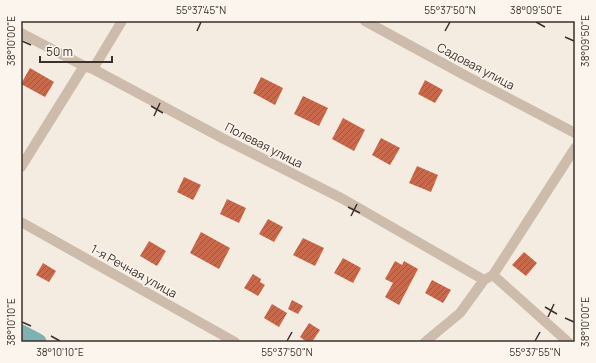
<svg xmlns="http://www.w3.org/2000/svg" width="596" height="363" viewBox="0 0 596 363" font-family="Manrope,sans-serif">
  <style>
    .lines { fill: none; stroke-linecap: round; stroke-linejoin: round }
    .river { stroke: #7fb0b2; stroke-width: 17 }
    .building { fill: url(#building-hatch) }
    .minor { stroke: #cdbbac; stroke-width: 10 }
    .ticks { fill: none; stroke: #3b302b; stroke-width: 1.5 }
    .labels { text-anchor: middle; dominant-baseline: central; stroke-width: 3; stroke-linejoin: round; paint-order: stroke }
    .street-label { font-size: 12px; fill: #3b302b; stroke: #fbf5ee }
    .neatline { fill: none; stroke: #3b302b; stroke-width: 1.5 }
    .ticks-label { font-size: 10px; text-anchor: middle; fill: #3b302b }
  </style>
  <defs>
    <pattern id="building-hatch" width="6" height="6" patternUnits="userSpaceOnUse"><rect width="6" height="6" fill="#c8694b"/><path d="M-1 1l2-2M0 6l6-6M5 7l2-2" fill="none" stroke="#a4573f"/></pattern>
  </defs>
  <rect width="100%" height="100%" fill="#f4ebe1"/>
  <g class="lines">
    <path class="river" d="M21,333L38,342"/>
  </g>
  <path class="building" d="M30,68L54,82L45,97L21,84Z
    M261,77L283,88L275,105L253,93Z
    M425,80L443,90L435,103L418,94Z
    M303,96L328,108L319,126L294,114Z
    M343,118L365,130L354,151L332,139Z
    M381,138L400,148L390,165L372,155Z
    M417,166L438,175L431,192L409,183Z
    M184,177L201,185L193,200L177,192Z
    M227,199L246,208L239,223L220,214Z
    M268,219L283,227L274,242L259,234Z
    M201,232L230,248L219,269L190,253Z
    M303,238L324,248L315,266L293,255Z
    M149,241L166,251L157,266L140,256Z
    M524,252L537,263L526,276L512,265Z
    M343,258L361,268L353,283L334,273Z
    M395,261L402,265L404,261L418,269L399,305L385,297L393,283L385,279Z
    M43,263L56,271L49,282L36,275Z
    M253,274L261,279L260,282L265,285L258,296L244,288Z
    M432,280L451,290L443,303L425,293Z
    M292,300L303,306L298,314L288,309Z
    M272,304L287,313L279,327L264,318Z
    M309,323L320,330L312,342H307L300,337Z"/>
  <g class="lines">
    <path class="minor" d="M365,21L468,77L575,133
      M21,33L84,66L93,69L222,138L343,199L484,280L493,275L575,148
      M93,69L122,21
      M21,167L84,66
      M21,222L235,342
      M493,275L568,342
      M425,342L460,313L484,280"/>
  </g>
  <path class="ticks" d="M536,22L545,27M197,31L201,22M445,31L450,22M565,37L574,41M22,41L31,45M151,106L163,113M154,116L160,103M348,207L360,213M351,216L357,204M545,307L557,314M548,317L554,304M565,318L574,322M22,322L31,326M51,336L60,341M287,341L292,332M535,341L540,332"/>
  <g class="labels">
    <g class="street-label">
      <text transform="translate(476 66) rotate(28)">Садовая улица</text>
      <text transform="translate(264 145) rotate(27)">Полевая улица</text>
      <text transform="translate(134 271) rotate(29)">1-я Речная улица</text>
    </g>
  </g>
  <rect width="596" height="363" fill="none" stroke="#fbf5ee" stroke-width="44"/>
  <path d="M40 56v6h72v-6" fill="none" stroke="#3b302b" stroke-width="2"/>
  <text x="46" y="56" font-size="12" fill="#3b302b" stroke="#fbf5ee" stroke-width="3" paint-order="stroke">50 m</text>
  <rect x="22" y="22" width="552" height="319" class="neatline"/>
  <g class="ticks-label">
    <text x="201" y="14">55°37'45"N</text>
    <text x="450" y="14">55°37'50"N</text>
    <text x="536" y="14">38°09'50"E</text>
    <text transform="translate(11 41) rotate(-90)" y="4">38°10'00"E</text>
    <text transform="translate(585 41) rotate(-90)" y="4">38°09'50"E</text>
    <text transform="translate(11 322) rotate(-90)" y="4">38°10'10"E</text>
    <text transform="translate(585 322) rotate(-90)" y="4">38°10'00"E</text>
    <text x="60" y="356">38°10'10"E</text>
    <text x="287" y="356">55°37'50"N</text>
    <text x="535" y="356">55°37'55"N</text>
  </g>
</svg>
